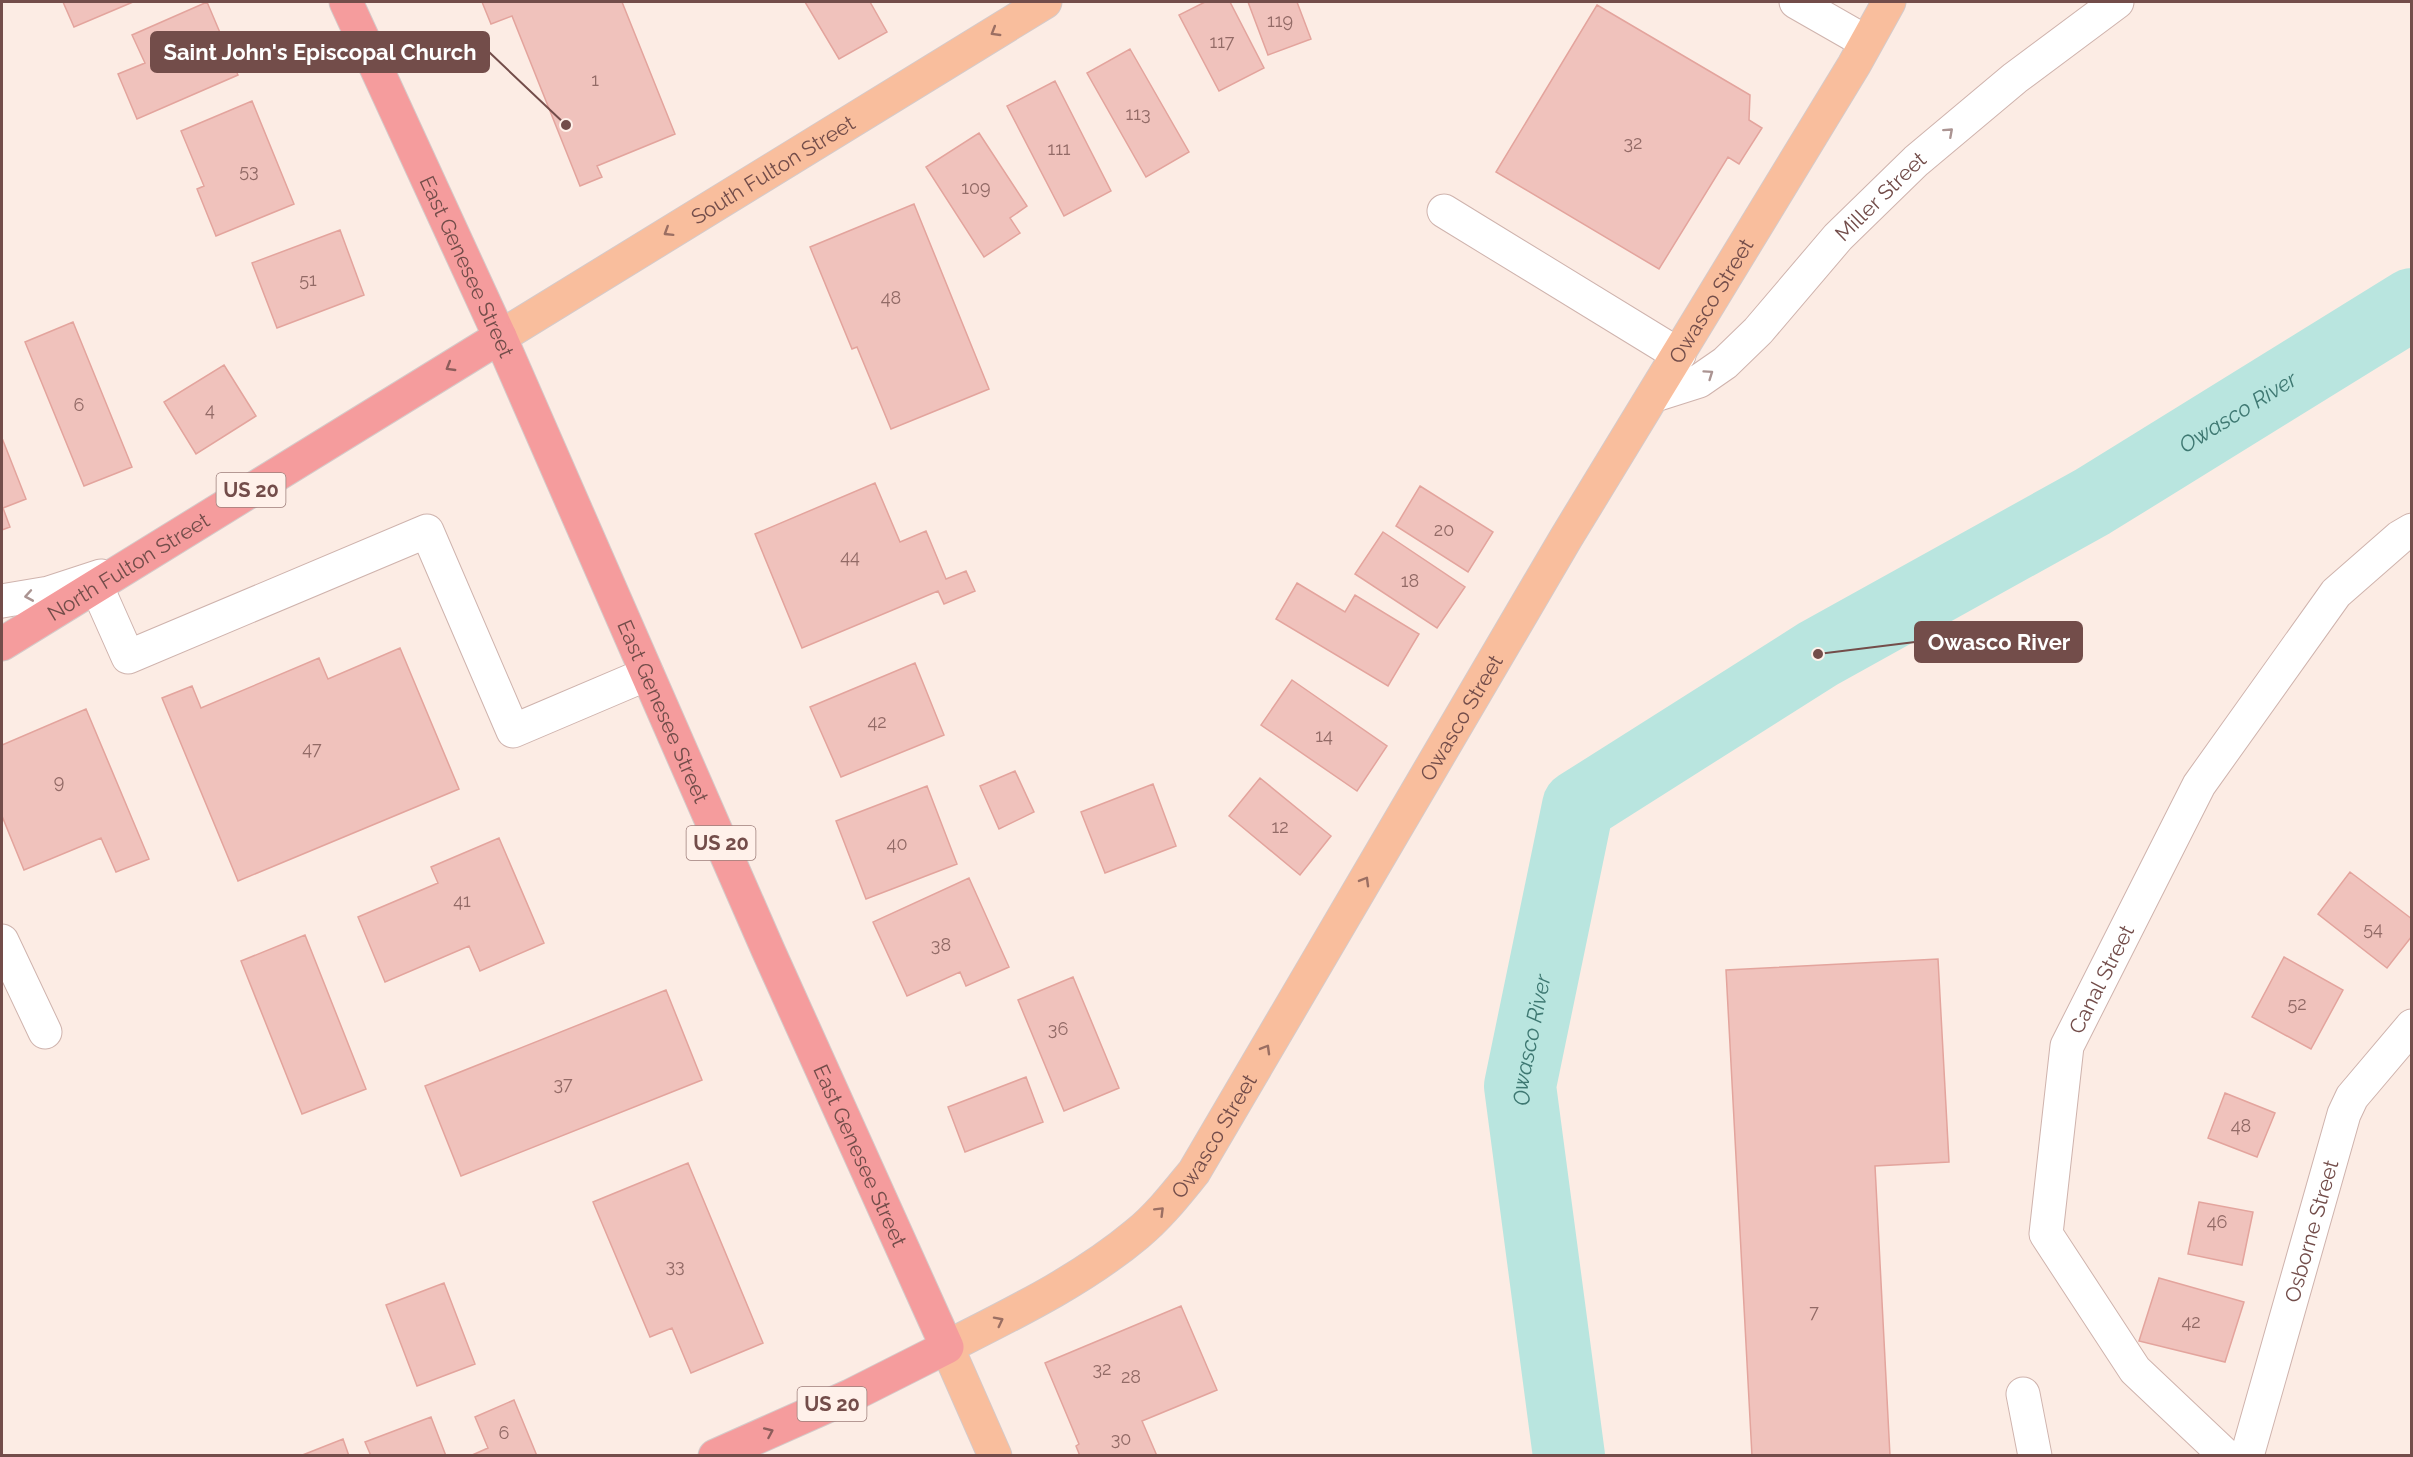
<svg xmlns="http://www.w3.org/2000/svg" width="2413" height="1457" viewBox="0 0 2413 1457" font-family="Raleway,sans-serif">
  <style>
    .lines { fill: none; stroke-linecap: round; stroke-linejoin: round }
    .river { stroke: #b9e5df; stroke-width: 72 }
    .building { fill: #f0c2bc; stroke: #e3a49d; stroke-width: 1.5 }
    .minor-casing { stroke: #cfb3ad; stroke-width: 35 }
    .major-casing { stroke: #d5cac9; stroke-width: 35 }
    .highway-casing { stroke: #d5cac9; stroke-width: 35 }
    .minor { stroke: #fff; stroke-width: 33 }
    .major { stroke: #f9be9d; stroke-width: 33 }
    .highway { stroke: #f59c9d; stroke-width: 33 }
    .oneway { stroke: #9b6f63 }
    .oneway2 { stroke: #ab9492 }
    .oneway3 { stroke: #8d5d5b }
    .labels { text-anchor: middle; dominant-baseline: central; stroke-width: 5; stroke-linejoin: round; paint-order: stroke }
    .number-label { font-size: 18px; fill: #926a66 }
    .shield { fill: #fff1ea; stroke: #9d7e7a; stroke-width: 1.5 }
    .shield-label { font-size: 20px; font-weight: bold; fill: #734d4a }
    .street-label { font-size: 21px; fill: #734d4a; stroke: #fff1ea }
    .water-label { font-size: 22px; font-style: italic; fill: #3e7872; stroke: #fff1ea }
    .leader { fill: none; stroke: #734d4a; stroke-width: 2 }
    .callout-dot { fill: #734d4a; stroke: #fff1ea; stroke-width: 2 }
    .callout { fill: #734d4a; stroke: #734d4a; stroke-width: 2 }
    .callout-label { font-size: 22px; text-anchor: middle; font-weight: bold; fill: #fff }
  </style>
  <rect width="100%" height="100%" fill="#fcece4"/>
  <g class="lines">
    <path class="river" id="s1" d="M1569,1456L1520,1086L1578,806L1818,654L2092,502L2412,304"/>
  </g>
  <path class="building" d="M63,2H133L74,27Z
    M207,2L238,75L137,119L118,74L145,63L132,35Z
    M482,2H622L675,134L597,166L602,177L580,186L512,16L491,24Z
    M805,2H870L887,32L839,59Z
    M1205,2H1230L1264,68L1219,91L1179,15Z
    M1248,2H1297L1311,39L1268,55Z
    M1597,5L1750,95L1749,120L1762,128L1739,164L1728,157L1659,269L1496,172Z
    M1130,49L1189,152L1146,177L1087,73Z
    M1055,81L1111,191L1064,216L1007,106Z
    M252,101L294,204L216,236L197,189L204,186L181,131Z
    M979,133L1027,206L1010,218L1020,233L984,257L926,167Z
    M914,204L989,389L891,429L857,347L852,349L810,247Z
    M340,230L364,295L277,328L252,263Z
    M73,322L132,467L84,486L25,342Z
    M224,365L256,416L196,454L164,402Z
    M2,438L26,499L3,508L10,527L2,530Z
    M875,483L900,542L926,531L946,579L966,571L975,591L944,604L938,591L802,648L755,534Z
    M1420,486L1493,532L1468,572L1396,526Z
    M1383,532L1465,587L1437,628L1355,574Z
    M1297,583L1345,612L1355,595L1419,634L1388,686L1276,619Z
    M400,648L459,789L238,881L162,698L192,686L201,708L319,658L328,679Z
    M915,663L944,735L841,777L810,707Z
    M1292,680L1387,746L1357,791L1261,725Z
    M86,709L149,859L116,872L101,838L24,870L2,816V745Z
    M1015,771L1034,812L999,829L980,786Z
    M1260,778L1331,836L1300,875L1229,816Z
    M1153,784L1176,846L1105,873L1081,812Z
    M927,786L957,864L866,899L836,821Z
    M499,838L544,943L480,971L469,946L385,982L358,917L438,883L431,867Z
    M2350,872L2412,919V936L2387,968L2318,914Z
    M969,878L1009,967L966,986L960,972L907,996L873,922Z
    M305,935L366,1089L302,1114L241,961Z
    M2284,957L2343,990L2311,1049L2252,1017Z
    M1938,959L1949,1162L1875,1166L1890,1456H1752L1726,970Z
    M1073,977L1119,1088L1064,1111L1018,1000Z
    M666,990L702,1080L461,1176L425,1086Z
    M1026,1077L1043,1122L965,1152L948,1107Z
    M2225,1093L2275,1113L2257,1157L2208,1138Z
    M688,1163L763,1343L691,1373L672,1328L650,1337L593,1202Z
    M2199,1202L2253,1212L2242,1265L2188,1254Z
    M2159,1278L2244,1302L2225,1362L2139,1341Z
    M444,1283L475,1364L417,1386L386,1305Z
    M1181,1306L1217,1390L1142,1421L1157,1456H1080L1076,1446L1079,1444L1045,1363Z
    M514,1400L537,1456H470L488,1448L475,1417Z
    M431,1417L446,1456H371L365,1442Z
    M343,1439L349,1456H300Z"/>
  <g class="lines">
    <g class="minor-casing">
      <g id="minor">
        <path d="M1796,2L1866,42"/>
        <path d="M1444,211L1679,355"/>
        <path id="s2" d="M1655,395L1699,381L1725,363L1758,331L1838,237L1916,161L2015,78L2117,2"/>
        <path d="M96,585L128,657L427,531L513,731L647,674"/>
        <path d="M2,601L49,593L101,576"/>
        <path d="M2,941L45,1032"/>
        <path d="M2023,1394L2035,1456"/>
        <path id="s3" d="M2226,1456L2135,1370L2046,1234L2067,1046L2199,785L2336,593L2400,537L2412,530"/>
        <path id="s4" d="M2247,1456L2344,1114L2352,1097L2412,1026"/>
      </g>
    </g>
    <g class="major-casing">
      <g id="major">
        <path id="s5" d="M500,337L1045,2"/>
        <path id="s6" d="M995,1456L947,1347C1012,1314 1081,1281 1137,1234C1159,1216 1176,1194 1194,1172L1566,538L1854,65L1889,2"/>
      </g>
    </g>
    <g class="highway-casing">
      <g id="highway">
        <path id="s7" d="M346,2L500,337L768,950L947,1347L850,1396L715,1456"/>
        <path id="s8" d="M2,644L500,337"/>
      </g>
    </g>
    <use href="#minor" class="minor"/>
    <use href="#major" class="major"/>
    <use href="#highway" class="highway"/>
  </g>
  <defs><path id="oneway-chevron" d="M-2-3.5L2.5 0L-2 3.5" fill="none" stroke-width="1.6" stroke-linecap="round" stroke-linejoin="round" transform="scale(1.5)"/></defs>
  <g class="oneway">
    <use href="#oneway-chevron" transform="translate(995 32) rotate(149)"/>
    <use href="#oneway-chevron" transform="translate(668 232) rotate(148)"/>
    <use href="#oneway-chevron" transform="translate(1365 881) rotate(-60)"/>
    <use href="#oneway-chevron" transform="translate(1266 1049) rotate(-60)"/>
    <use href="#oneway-chevron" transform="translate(1160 1211) rotate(-45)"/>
    <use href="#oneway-chevron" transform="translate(999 1321) rotate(-27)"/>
  </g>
  <g class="oneway2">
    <use href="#oneway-chevron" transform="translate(1949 132) rotate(-42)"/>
    <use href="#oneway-chevron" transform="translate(1709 374) rotate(-35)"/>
    <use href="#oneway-chevron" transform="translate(29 596) rotate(170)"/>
  </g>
  <g class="oneway3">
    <use href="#oneway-chevron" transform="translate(450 367) rotate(149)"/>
    <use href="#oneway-chevron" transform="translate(769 1432) rotate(-24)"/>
  </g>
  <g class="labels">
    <g class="number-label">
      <text x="1280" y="20">119</text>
      <text x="1222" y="41">117</text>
      <text x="595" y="79">1</text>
      <text x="1138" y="113">113</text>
      <text x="1633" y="142">32</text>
      <text x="1059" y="148">111</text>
      <text x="249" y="170">53</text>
      <text x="976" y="187">109</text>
      <text x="308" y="279">51</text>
      <text x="891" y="297">48</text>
      <text x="79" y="404">6</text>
      <text x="210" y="409">4</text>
      <text x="1444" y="529">20</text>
      <text x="850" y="556">44</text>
      <text x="1410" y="580">18</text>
      <text x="877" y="721">42</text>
      <text x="1324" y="735">14</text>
      <text x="312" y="748">47</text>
      <text x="59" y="781">9</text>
      <text x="1280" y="826">12</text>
      <text x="897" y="843">40</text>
      <text x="462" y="900">41</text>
      <text x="2373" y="928">54</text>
      <text x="941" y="944">38</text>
      <text x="2297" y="1003">52</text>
      <text x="1058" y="1028">36</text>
      <text x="563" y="1083">37</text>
      <text x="2241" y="1125">48</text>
      <text x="2217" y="1221">46</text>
      <text x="675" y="1265">33</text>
      <text x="1814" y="1311">7</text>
      <text x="2191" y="1321">42</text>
      <text x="1102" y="1368">32</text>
      <text x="1131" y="1376">28</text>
      <text x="504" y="1432">6</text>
      <text x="1121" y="1438">30</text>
    </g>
    <g class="shield">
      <rect x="216.5" y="473" width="69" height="34" rx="4.5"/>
      <rect x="686.5" y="826" width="69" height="34" rx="4.5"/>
      <rect x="797.5" y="1387" width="69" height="34" rx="4.5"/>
    </g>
    <g class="shield-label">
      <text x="251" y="490">US 20</text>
      <text x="721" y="843">US 20</text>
      <text x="832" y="1404">US 20</text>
    </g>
    <g class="street-label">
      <text stroke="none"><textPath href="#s5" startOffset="320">South Fulton Street</textPath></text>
      <text stroke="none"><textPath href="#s2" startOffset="306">Miller Street</textPath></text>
      <text stroke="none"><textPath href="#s7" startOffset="291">East Genesee Street</textPath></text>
      <text stroke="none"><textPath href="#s6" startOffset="1438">Owasco Street</textPath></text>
      <text stroke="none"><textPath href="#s8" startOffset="148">North Fulton Street</textPath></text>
      <text stroke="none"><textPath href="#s7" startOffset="777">East Genesee Street</textPath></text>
      <text stroke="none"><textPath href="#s6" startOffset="952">Owasco Street</textPath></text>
      <text stroke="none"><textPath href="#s3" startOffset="552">Canal Street</textPath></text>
      <text stroke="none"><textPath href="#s6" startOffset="466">Owasco Street</textPath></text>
      <text stroke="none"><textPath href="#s7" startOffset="1263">East Genesee Street</textPath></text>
      <text stroke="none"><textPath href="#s4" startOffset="234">Osborne Street</textPath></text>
    </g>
    <g class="water-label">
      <text stroke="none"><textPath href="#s1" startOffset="1428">Owasco River</textPath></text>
      <text stroke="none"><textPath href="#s1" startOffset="420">Owasco River</textPath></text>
    </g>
  </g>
  <path class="leader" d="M566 125L489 52M1818 654L1915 642"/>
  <g class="callout-dot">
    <circle cx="566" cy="125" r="6"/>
    <circle cx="1818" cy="654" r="6"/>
  </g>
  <g class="callout">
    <rect x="151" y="32" width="338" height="40" rx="6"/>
    <rect x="1915" y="622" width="167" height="40" rx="6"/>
  </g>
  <g class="callout-label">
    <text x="320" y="60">Saint John's Episcopal Church</text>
    <text x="1999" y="650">Owasco River</text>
  </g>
  <rect width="2413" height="1457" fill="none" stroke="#734d4a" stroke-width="6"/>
</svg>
